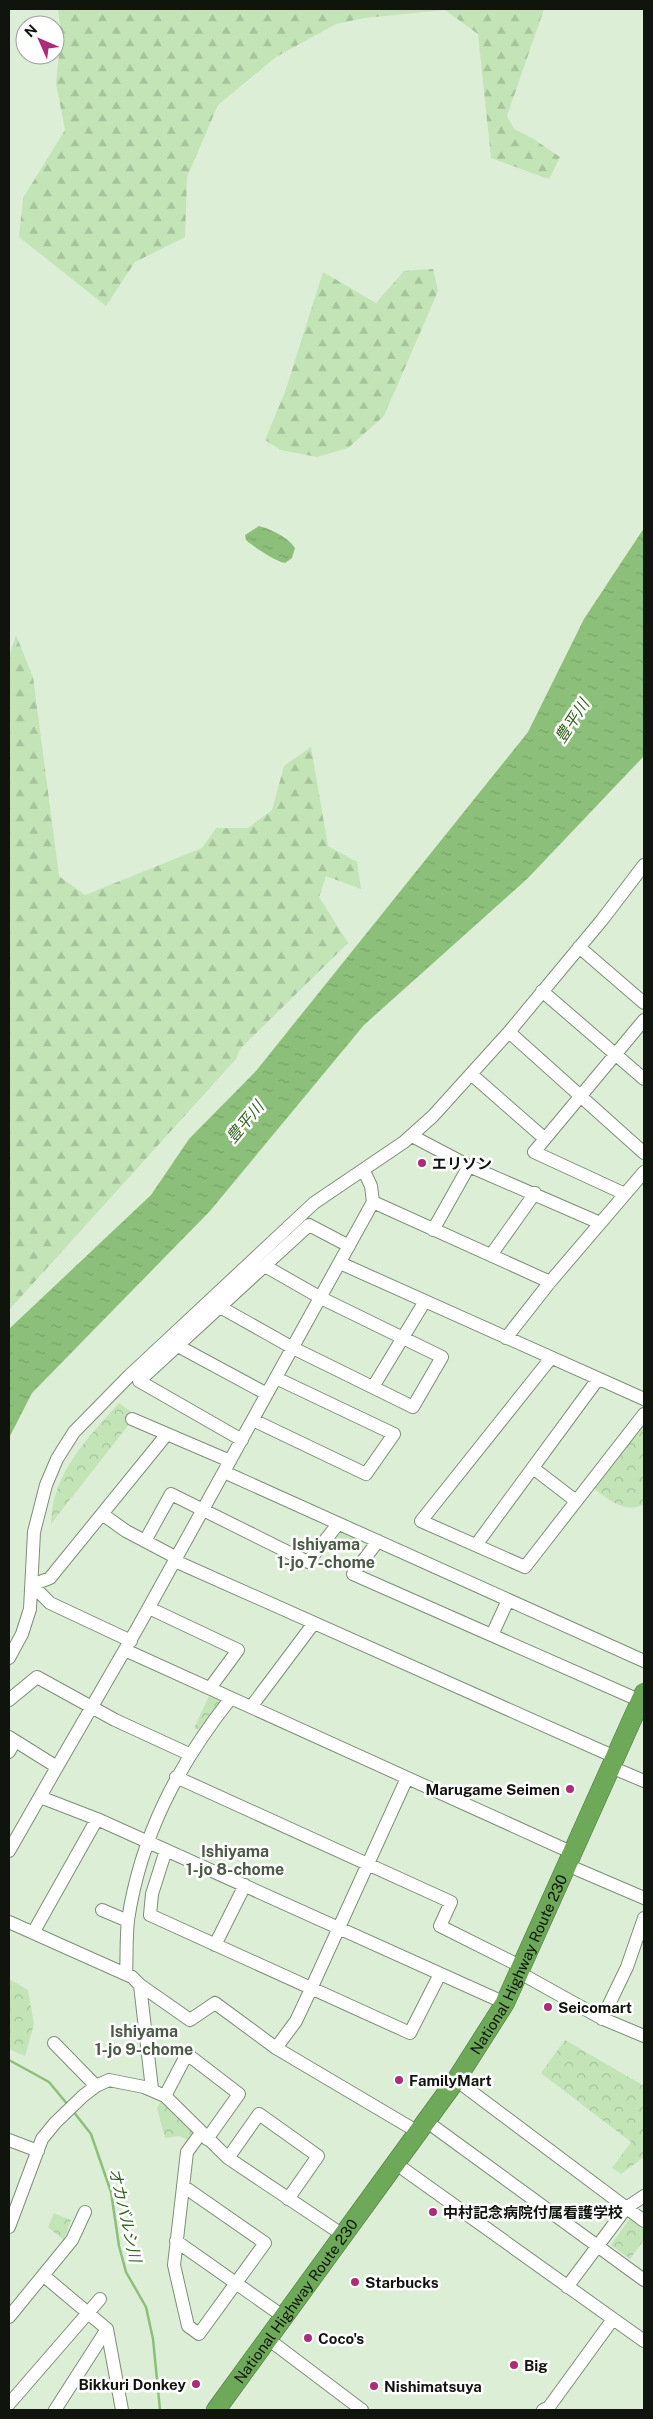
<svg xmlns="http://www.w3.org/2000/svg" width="653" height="2419" viewBox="0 0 653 2419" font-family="'Public Sans','Noto Sans JP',sans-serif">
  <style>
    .forest { fill: url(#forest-firs) }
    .park { fill: url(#park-crowns) }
    .water { fill: url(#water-ripples) }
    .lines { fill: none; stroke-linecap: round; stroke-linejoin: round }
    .stream { stroke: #8cc07a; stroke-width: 2.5 }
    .minor-casing { stroke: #7e8e78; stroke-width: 14 }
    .highway-casing { stroke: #4d753e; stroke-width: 20 }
    .minor { stroke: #fff; stroke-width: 12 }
    .highway { stroke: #6ea859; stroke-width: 19 }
    .poi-dot { fill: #ac2c7a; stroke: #fff; stroke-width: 2 }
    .labels { text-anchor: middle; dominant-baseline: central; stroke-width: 5; stroke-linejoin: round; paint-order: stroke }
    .poi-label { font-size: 15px; font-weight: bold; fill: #0f150d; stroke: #fff; text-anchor: start }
    .street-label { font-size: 15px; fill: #0f150d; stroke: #fff }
    .water-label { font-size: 16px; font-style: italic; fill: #33641f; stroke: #fff }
    .neighbourhood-label { font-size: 16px; font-weight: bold; fill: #4c5b47; stroke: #fff }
  </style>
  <defs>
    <pattern id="forest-firs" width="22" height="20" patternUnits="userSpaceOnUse" patternTransform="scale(1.25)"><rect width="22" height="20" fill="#c2e4b7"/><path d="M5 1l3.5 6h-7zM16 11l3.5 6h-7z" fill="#a6c39c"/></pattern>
    <pattern id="park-crowns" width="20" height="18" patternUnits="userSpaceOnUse" patternTransform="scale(1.25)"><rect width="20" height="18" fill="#c2e4b7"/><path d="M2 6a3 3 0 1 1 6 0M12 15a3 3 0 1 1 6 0" fill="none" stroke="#a6c39c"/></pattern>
    <pattern id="water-ripples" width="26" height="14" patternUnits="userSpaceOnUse" patternTransform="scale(1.25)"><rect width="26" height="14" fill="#8cc07a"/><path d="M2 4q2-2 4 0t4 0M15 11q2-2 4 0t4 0" fill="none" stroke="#78a468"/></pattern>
  </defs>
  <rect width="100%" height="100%" fill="#dceed6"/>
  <path class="forest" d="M58,9H544L507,116L514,129L532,138L560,157L549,179L491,158L478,34L445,10L364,18L336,24L276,57L218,105L187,177L185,237L135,262L106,306L19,237L23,198L65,130L56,83L61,36Z
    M433,269L438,291L384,416L348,448L317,457L281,450L265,440L285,392L323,272L376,303L404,271Z
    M16,635L33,677L59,876L85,895L202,848L216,828H248L272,810L284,766L311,747L328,846L357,862L361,889L326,876L319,897L348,943L240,1049L236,1059L9,1310V656Z"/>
  <path class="park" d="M119,1403L133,1413L130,1423L51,1524C52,1473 87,1439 119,1403Z
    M640,1425L644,1429V1504C625,1515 608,1499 593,1488Z
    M342,1531L358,1538L349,1551L333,1541Z
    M209,1696L220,1700L221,1704L200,1730L194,1728Z
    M9,1979L28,1990L34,2024L25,2056L9,2049Z
    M565,2040L644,2086V2157L621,2174L612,2168L631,2142L541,2073Z
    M162,2099L195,2134L189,2140L179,2136L165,2138L157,2108Z
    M54,2213L71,2220L64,2240L48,2227Z
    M630,2218L644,2224V2240L630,2259L611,2245Z"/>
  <path class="water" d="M259,526C271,529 289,538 295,548L292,558L285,563C275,561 254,547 246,540L245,535Z
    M644,528V756L528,878L364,1025L210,1211L32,1393L9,1438V1329L151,1195L189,1139L256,1071L528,732L584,619Z"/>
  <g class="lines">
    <path class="stream" d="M9,2060L49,2082L68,2105
      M73,2111L91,2134L111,2192L119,2246L126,2272L146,2307L153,2339L160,2410"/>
    <g class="minor-casing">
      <path id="minor" d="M579,947L644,1003
        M542,991L644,1079
        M509,1032L644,1153
        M471,1074L544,1138
        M412,1136L469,1166L600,1223
        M625,1194L534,1152L644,1020
        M373,1202L550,1282
        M433,1230L469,1166
        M491,1255L535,1193
        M340,1263L644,1399
        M220,1307L293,1348L413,1407L442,1357L321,1298L265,1266
        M506,1338L550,1282L644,1172
        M178,1346L267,1394
        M551,1358L421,1521L525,1567L644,1414
        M373,1387L425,1301
        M132,1419L230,1461
        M253,1420L366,1474L394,1434L276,1378
        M242,1440L139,1381L309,1225L349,1246
        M533,1468L576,1501
        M224,1472L644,1661
        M102,1514L126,1531L177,1558
        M145,1541L171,1494L308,1562L338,1524
        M378,1541L353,1574L641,1701
        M476,1545L598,1379
        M175,1561L615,1757
        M149,1608L238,1650L210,1688
        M492,1635L508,1600
        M131,1641L50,1603L32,1585L50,1578L167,1434
        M125,1650L573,1853
        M9,1658L22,1634L30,1609L34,1532L46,1485L57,1459L74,1432L130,1375L314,1203L404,1142L433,1116L509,1032L602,920L644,865
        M9,1700L37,1677L115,1720L189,1754
        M251,1707L314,1623
        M9,1737L57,1767L138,1627L373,1202L371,1186L364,1171
        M9,1752L15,1741
        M611,1767L644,1781
        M176,1777L451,1902L440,1926L522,1967
        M40,1797L97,1819L505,2003
        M166,1850L152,1894L150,1915L410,2033L440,1974
        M9,1851L57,1767
        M567,1865L644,1898
        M102,1910L128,1921
        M9,1922L132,1977L140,1985L190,2020L215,2003L276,2048L418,2132
        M33,1933L97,1819
        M215,1945L245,1885
        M520,1973L601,2018L644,2036
        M126,1974C127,1956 126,1938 128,1920C141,1835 178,1765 231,1698
        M140,1985L152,2089
        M602,2019L627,1967L644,1918
        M54,2043L96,2086
        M276,2048L296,2021L311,1989L407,1778
        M456,2080L644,2221
        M165,2096L187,2054L239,2094L207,2139
        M426,2121L644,2280
        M9,2140L38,2151
        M228,2158L259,2114L318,2156L288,2199
        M395,2163L644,2341
        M183,2186L265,2243L199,2334L188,2326L174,2265L187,2152L201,2133
        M9,2227L42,2139L55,2123L83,2096L96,2086L109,2080L144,2087L165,2096L228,2158L343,2235
        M176,2241L284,2317
        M44,2276L107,2329L122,2410
        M567,2287L626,2208L644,2196
        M9,2317L72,2240L85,2212
        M268,2339L362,2410
        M9,2404L100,2299
        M55,2410L107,2329
        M543,2410L549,2407L613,2319"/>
    </g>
    <g class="highway-casing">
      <g id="highway">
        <path id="s1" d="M216,2410L456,2080L505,2003L644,1693"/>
      </g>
    </g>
    <use href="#minor" class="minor"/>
    <use href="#highway" class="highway"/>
  </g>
  <g class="poi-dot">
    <circle cx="422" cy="1163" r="5"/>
    <circle cx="570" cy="1789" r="5"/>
    <circle cx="548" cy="2007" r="5"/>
    <circle cx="399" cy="2080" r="5"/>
    <circle cx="433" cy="2212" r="5"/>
    <circle cx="355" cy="2282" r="5"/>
    <circle cx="308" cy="2338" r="5"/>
    <circle cx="514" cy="2365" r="5"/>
    <circle cx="196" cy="2384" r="5"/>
    <circle cx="374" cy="2386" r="5"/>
  </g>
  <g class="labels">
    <g class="poi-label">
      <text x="432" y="1163">エリソン</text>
      <text x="560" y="1789" text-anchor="end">Marugame Seimen</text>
      <text x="558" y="2007">Seicomart</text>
      <text x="409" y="2080">FamilyMart</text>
      <text x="443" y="2212">中村記念病院付属看護学校</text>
      <text x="365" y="2282">Starbucks</text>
      <text x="318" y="2338">Coco's</text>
      <text x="524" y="2365">Big</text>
      <text x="186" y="2384" text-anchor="end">Bikkuri Donkey</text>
      <text x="384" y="2386">Nishimatsuya</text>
    </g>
    <g class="street-label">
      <text stroke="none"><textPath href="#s1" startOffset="540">National Highway Route 230</textPath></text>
      <text stroke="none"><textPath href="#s1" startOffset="135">National Highway Route 230</textPath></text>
    </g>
    <g class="water-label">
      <text transform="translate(572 721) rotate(-57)">豊平川</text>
      <text transform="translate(245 1122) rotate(-50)">豊平川</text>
      <text transform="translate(125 2215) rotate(77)">オカバルシ川</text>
    </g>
    <g class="neighbourhood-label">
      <text x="326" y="1544">Ishiyama<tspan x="326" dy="18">1-jo 7-chome</tspan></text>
      <text x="235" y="1851">Ishiyama<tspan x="235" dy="18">1-jo 8-chome</tspan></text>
      <text x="144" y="2031">Ishiyama<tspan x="144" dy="18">1-jo 9-chome</tspan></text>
    </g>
  </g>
  <rect width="653" height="2419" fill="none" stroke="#0f150d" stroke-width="20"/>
  <g transform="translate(40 40) rotate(315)"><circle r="24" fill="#ffffff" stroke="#9fa19e"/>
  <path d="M0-4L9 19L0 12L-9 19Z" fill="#ac2c7a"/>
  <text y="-8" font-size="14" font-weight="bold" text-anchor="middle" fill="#0f150d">N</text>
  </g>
</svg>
